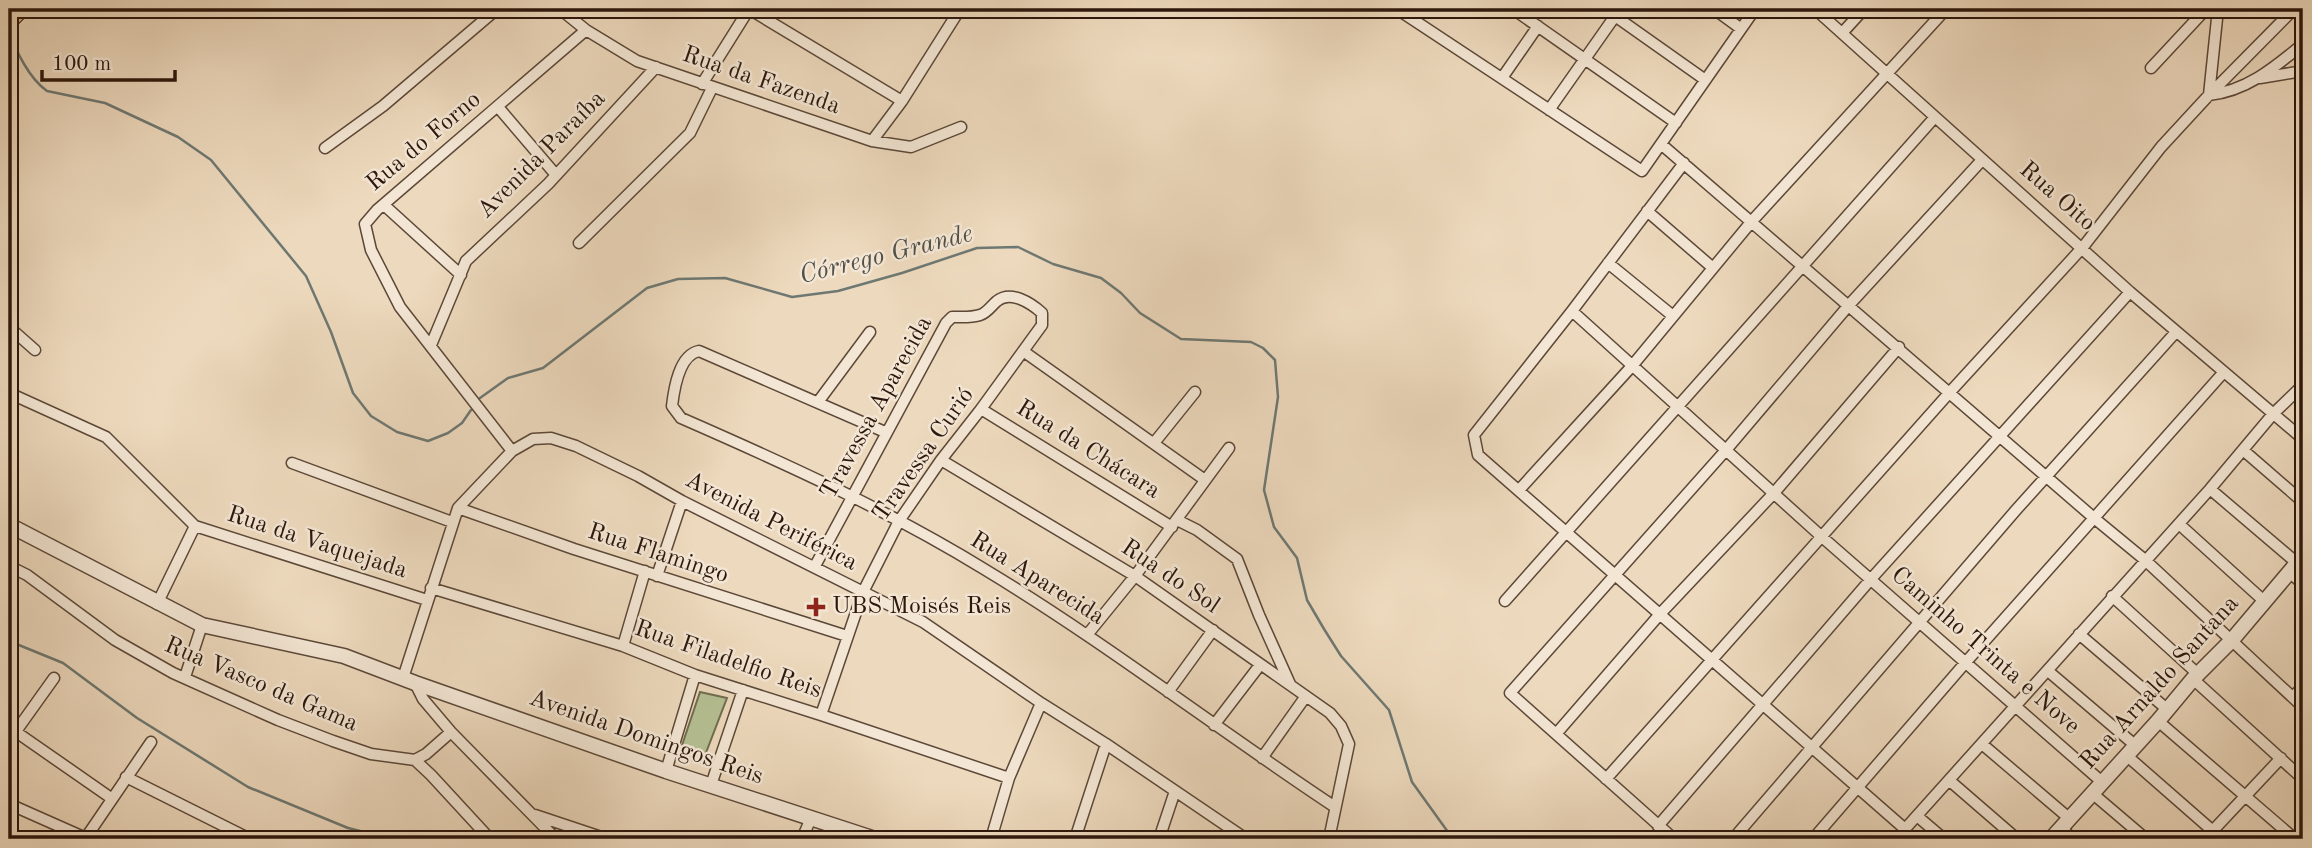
<svg xmlns="http://www.w3.org/2000/svg" width="2312" height="848" viewBox="0 0 2312 848" font-family="'Old Standard TT',serif">
  <style>
    .green { fill: #b5c093; stroke: #706c50; stroke-width: 2 }
    .lines { fill: none; stroke-linecap: round; stroke-linejoin: round }
    .stream { stroke: #6e7872; stroke-width: 2.5 }
    .minor-casing { stroke: #5c4838; stroke-width: 13 }
    .tertiary-casing { stroke: #5c4838; stroke-width: 17 }
    .trunk-casing { stroke: #2c170c; stroke-width: 20 }
    .minor { stroke: #f3e6d4; stroke-width: 10 }
    .tertiary { stroke: #f3e6d4; stroke-width: 14 }
    .trunk { stroke: #e6bc7e; stroke-width: 18 }
    .poi-dot { fill: #8f2418; stroke: #f3e6d4; stroke-width: 2.5 }
    .labels { text-anchor: middle; dominant-baseline: central; stroke-width: 5; stroke-linejoin: round; paint-order: stroke }
    .street-label { font-size: 24px; fill: #2c170c; stroke: #f3e6d4 }
    .poi-label { font-size: 24px; fill: #2c170c; stroke: #f3e6d4; text-anchor: start }
    .water-label { font-size: 26px; font-style: italic; fill: #525048; stroke: #f3e6d4 }
  </style>
  <rect width="100%" height="100%" fill="#edd9bd"/>
  <filter id="stains"><feTurbulence type="fractalNoise" baseFrequency=".00286" numOctaves="4"/><feColorMatrix values="0 0 0 0 .2 0 0 0 0 .09 0 0 0 0 .02 0 0 0 .5 -.17"/></filter>
  <radialGradient id="worn" r=".72"><stop offset=".6" stop-color="#630" stop-opacity="0"/><stop offset="1" stop-color="#630" stop-opacity=".3"/></radialGradient>
  <path class="green" d="M700,692L727,698L702,763L678,757Z"/>
  <g class="lines">
    <path class="stream" d="M10,31C15,51 30,79 47,91L105,103L178,137L211,160L306,276L331,332L353,393L371,416L397,432L428,441L448,433L462,423L471,410
      M480,398L508,378L543,368L647,288L678,279L725,278L792,297L838,291L902,273L977,248L1018,247L1053,264L1101,278L1121,293L1140,313L1181,339L1251,342L1263,348L1275,360L1278,397L1264,490L1274,527L1297,558L1307,600L1324,629L1341,656L1389,710L1412,782L1453,839
      M9,641L63,663L137,718L248,787L348,828L392,839"/>
    <g class="minor-casing">
      <path id="minor" d="M560,9L586,30L637,61L872,141L911,147L961,127
        M1402,9L1400,11L1642,171L1755,9
        M1513,9L1676,123
        M1605,9L1704,79
        M1714,9L1740,28
        M1815,9L2130,292L2303,439
        M1843,32L1864,9
        M2151,68L2206,9
        M1502,78L1538,26
        M2260,78L2303,71
        M702,84L749,9L902,101
        M2209,95L2294,9
        M2209,95C2247,91 2275,67 2303,44
        M498,107L556,175
        M1549,110L1620,9
        M872,141L902,101L960,9
        M1661,144L2094,518L2145,560L2303,707
        M325,148L383,106L497,9
        M1684,163L1572,311L1474,435L1478,455L1905,829
        M384,205L461,275
        M1647,211L1713,268
        M579,243L690,133L712,88
        M1608,263L1673,316
        M1572,311L1822,537L2102,782
        M9,327L35,350
        M431,345L466,261L548,184L656,67
        M1023,351L1205,480
        M9,393L106,437L195,526L427,600
        M818,402L870,332
        M981,409L1172,527
        M885,432L699,351C679,355 674,389 672,406L681,418C784,463 888,510 984,569C1105,642 1217,729 1335,807
        M1154,443L1195,392
        M2243,450L2303,502
        M512,451L400,307L371,250L365,224L377,210L586,30
        M941,460L1135,576L1330,713L1341,726L1349,744L1329,839
        M292,463L452,522
        M2210,489L2297,563
        M1519,490L1632,366L1752,221L1946,9
        M458,508L574,549L847,636
        M1177,520L1197,530L1237,559L1259,615L1290,684
        M2179,524L2264,601
        M9,566L27,575L115,640L173,673L278,720L333,741L371,754L415,760L431,775L490,839
        M815,566L946,323L952,317C961,317 971,318 980,315C987,313 991,306 997,301C1011,290 1031,303 1042,313V325L981,409L941,460L899,521L863,592L821,715
        M2289,572L2303,584
        M657,576L682,501
        M431,588L623,646L695,675L821,715L1009,778
        M2112,596L2199,675
        M1505,601L1935,117
        M157,604L195,526
        M2079,634L2168,710
        M1087,635L1135,576L1229,448
        M623,646L645,571
        M2048,671L2136,746
        M185,677L202,625
        M403,678L458,508L512,451L533,439L551,438L576,446L638,476L682,501L923,622L1041,703L1106,744L1246,839
        M2193,679L2303,779
        M415,683L423,699L451,732L556,839
        M1168,692L1213,630
        M2293,697L2303,686
        M2158,721L2295,839
        M1214,725L1260,665
        M9,727L111,798
        M1556,734L1660,614L1774,493L1899,347
        M9,741L54,678
        M1982,744L2070,819
        M2126,755L2222,839
        M1262,758L1306,696
        M415,760L426,754L451,732
        M666,771L695,675
        M126,777L250,839
        M1606,779L1950,392L2083,247L2161,147L2209,95L2218,9
        M1950,781L2017,839
        M711,785L743,690
        M2092,793L2146,839
        M9,804L88,839
        M535,815L607,839
        M1917,816L1944,839
        M1658,826L1871,579L2130,292
        M2061,828L2073,839
        M85,839L151,742
        M802,839L811,818
        M991,839L1009,778L1041,703
        M1075,839L1106,744
        M1159,839L1175,791
        M1674,839L1510,693L1726,450L1849,305L1982,160
        M1733,839L2016,510L2176,332
        M1813,839L1966,662L2223,373
        M1896,839L2210,489L2273,414L2303,385
        M2205,839L2281,758"/>
    </g>
    <g class="tertiary-casing">
      <path id="tertiary" d="M9,525L202,625L344,656L415,683L666,771L875,839
        M2051,839L2158,721L2193,679L2232,640L2303,556"/>
    </g>
    <g class="trunk-casing">
      <path id="trunk" d="M9,20L20,9"/>
    </g>
    <use href="#minor" class="minor"/>
    <use href="#tertiary" class="tertiary"/>
    <use href="#trunk" class="trunk"/>
  </g>
  <path class="poi-dot" d="M812.5 596.5h7v7h7v7h-7v7h-7v-7h-7v-7h7z"/>
  <g class="labels">
    <g class="street-label">
      <text transform="translate(761 81) rotate(19)">Rua da Fazenda</text>
      <text transform="translate(424 142) rotate(-40)">Rua do Forno</text>
      <text transform="translate(542 155) rotate(-45)">Avenida Paraíba</text>
      <text transform="translate(2057 197) rotate(41)">Rua Oito</text>
      <text transform="translate(877 408) rotate(-61)">Travessa Aparecida</text>
      <text transform="translate(1088 450) rotate(32)">Rua da Chácara</text>
      <text transform="translate(924 455) rotate(-55)">Travessa Curió</text>
      <text transform="translate(771 522) rotate(27)">Avenida Periférica</text>
      <text transform="translate(317 543) rotate(18)">Rua da Vaquejada</text>
      <text transform="translate(658 554) rotate(18)">Rua Flamingo</text>
      <text transform="translate(1170 577) rotate(34)">Rua do Sol</text>
      <text transform="translate(1037 579) rotate(32)">Rua Aparecida</text>
      <text transform="translate(1985 651) rotate(41)">Caminho Trinta e Nove</text>
      <text transform="translate(728 660) rotate(19)">Rua Filadelfio Reis</text>
      <text transform="translate(2160 683) rotate(-48)">Rua Arnaldo Santana</text>
      <text transform="translate(261 685) rotate(23)">Rua Vasco da Gama</text>
      <text transform="translate(646 738) rotate(19)">Avenida Domingos Reis</text>
    </g>
    <g class="poi-label">
      <text x="832" y="607">UBS Moisés Reis</text>
    </g>
    <g class="water-label">
      <text transform="translate(886 255) rotate(-14)">Córrego Grande</text>
    </g>
  </g>
  <rect width="2312" height="848" fill="none" stroke="#edd9bd" stroke-width="35"/>
  <rect x="10" y="10" width="2291" height="827" fill="none" stroke="#2c170c" stroke-width="3.5"/>
  <rect x="18" y="18" width="2277" height="813" fill="none" stroke="#2c170c" stroke-width="2"/>
  <path d="M42 70v10h133v-10" fill="none" stroke="#2c170c" stroke-width="3.5"/>
  <text x="52" y="70" font-size="21" fill="#2c170c" stroke="#f3e6d4" stroke-width="5" paint-order="stroke">100 m</text>
  <rect width="100%" height="100%" filter="url(#stains)"/>
  <rect width="100%" height="100%" fill="url(#worn)"/>
</svg>
